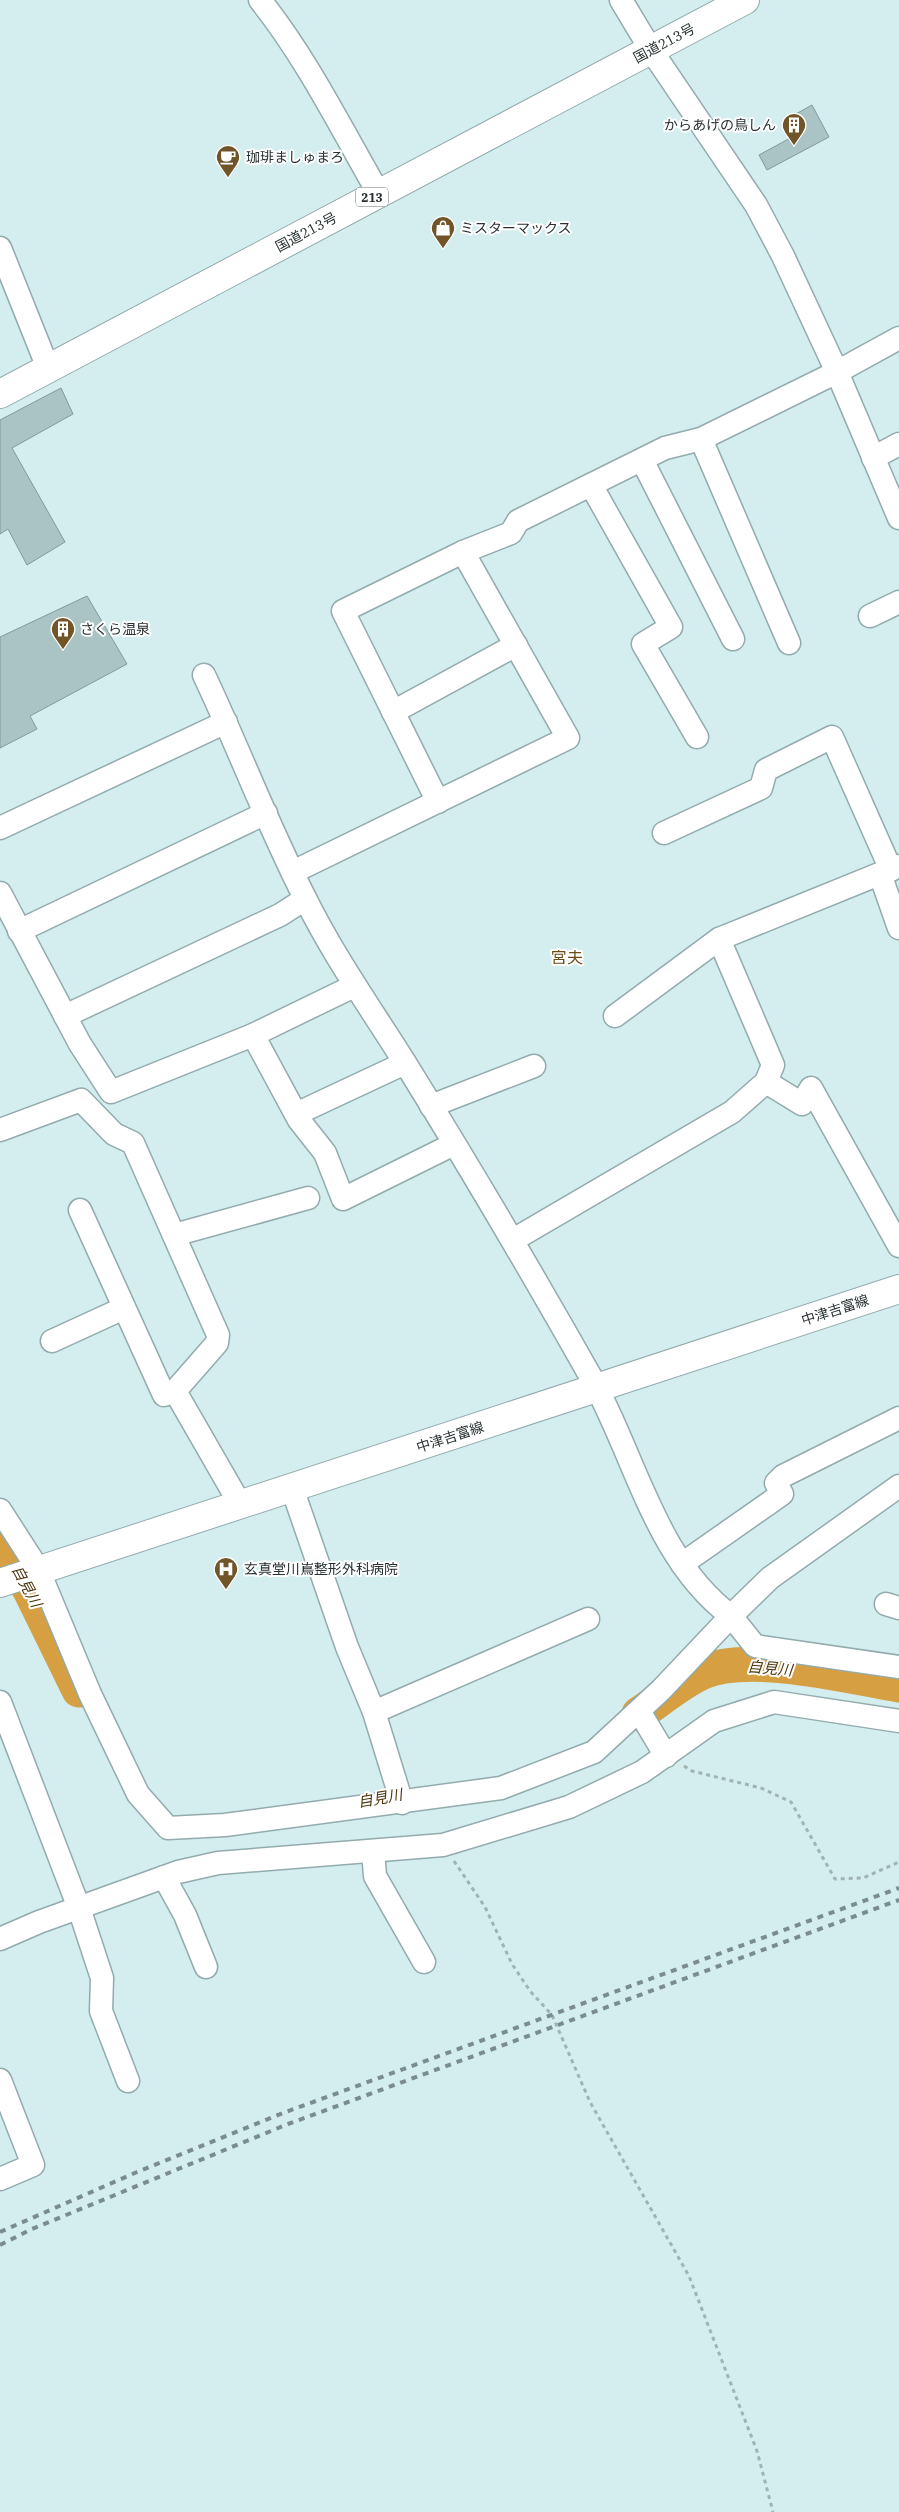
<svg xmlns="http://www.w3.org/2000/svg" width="899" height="2512" font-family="'IBM Plex Serif','Noto Sans JP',serif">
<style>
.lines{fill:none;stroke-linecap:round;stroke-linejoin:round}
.river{stroke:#d69f41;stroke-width:35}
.building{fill:#aac3c4;stroke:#81999b}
.street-casing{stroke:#93abad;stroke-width:25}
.secondary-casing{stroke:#93abad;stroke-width:30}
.highway-casing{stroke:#93abad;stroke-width:30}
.path{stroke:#9fb3b5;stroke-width:3;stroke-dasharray:4 4;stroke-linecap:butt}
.street{stroke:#fff;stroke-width:22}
.secondary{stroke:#fff;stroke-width:28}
.highway{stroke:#fff;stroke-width:28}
.rail{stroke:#7b8c8e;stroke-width:4;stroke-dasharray:6 6;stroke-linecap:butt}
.labels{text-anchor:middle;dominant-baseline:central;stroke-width:4;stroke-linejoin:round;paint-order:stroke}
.shield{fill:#fff;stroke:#686f70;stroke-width:1}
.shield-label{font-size:12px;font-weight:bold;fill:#283132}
.street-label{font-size:14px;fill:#283132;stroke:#fff}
.poi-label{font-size:14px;fill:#283132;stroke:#fff;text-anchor:start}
.water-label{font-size:15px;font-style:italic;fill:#4c360e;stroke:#fff}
.quarter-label{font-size:16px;fill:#6d4e18;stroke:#fff}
</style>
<rect width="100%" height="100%" fill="#d4edef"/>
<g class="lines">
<!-- river -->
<g class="river">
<path d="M0,1538L31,1592L79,1690"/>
<path d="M639,1714C659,1701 680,1682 703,1672C751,1652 847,1676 899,1685"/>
</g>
</g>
<!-- building -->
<g class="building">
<path d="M812,105L829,137L767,170L759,155L794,136L785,120Z"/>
<path d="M61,388L73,414L12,448L65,542L27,565L8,529L0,534V420Z"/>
<path d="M87,596L127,664L30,716L37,729L0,748V637Z"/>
</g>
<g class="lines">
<!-- street casing -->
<g class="street-casing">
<g id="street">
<path d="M260,0C307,59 341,128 379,194"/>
<path d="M621,0L651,50L756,205L783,256L837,372L899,518"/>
<path d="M0,248L48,368"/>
<path d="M701,439L789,643"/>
<path d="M873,458L899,444"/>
<path d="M642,460L733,639"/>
<path d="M591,485L671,627L643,644L697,737"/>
<path d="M463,552L511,533L518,521L665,448L701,439L837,372L899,338"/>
<path d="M870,616L899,602"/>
<path d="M204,675C239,749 268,826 305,898C334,957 372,1010 407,1066C471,1169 532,1273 592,1379C636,1458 655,1559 731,1616L770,1578L899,1486"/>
<path d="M393,712L516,645"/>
<path d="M0,828L226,722"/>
<path d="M664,833L761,788L766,770L832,737L891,870"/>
<path d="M293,872L568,738L463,552L343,611L438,802"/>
<path d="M880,874L899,928"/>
<path d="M0,893L80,1044L111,1092L253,1035L354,986"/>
<path d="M19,931L266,813"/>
<path d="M65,1016L280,915L305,899"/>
<path d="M615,1016L719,939"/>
<path d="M253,1035L299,1120L325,1153L343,1199L454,1144"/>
<path d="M766,1082L802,1104L811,1088L899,1246"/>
<path d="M431,1106L534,1066"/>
<path d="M296,1114L405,1063"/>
<path d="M0,1130L81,1100L114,1134L133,1143L218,1335L217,1343L175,1391L240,1504"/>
<path d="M80,1210L164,1395L175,1391"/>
<path d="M174,1235L308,1198"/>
<path d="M513,1240L732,1112L766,1082L773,1065L719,939L899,866"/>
<path d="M52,1341L124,1308"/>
<path d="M292,1488L347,1647L374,1712L402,1803"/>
<path d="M0,1510L38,1569L90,1694L138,1794L168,1828L225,1825L501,1788L594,1752L661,1690L731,1616L755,1646L899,1667"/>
<path d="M682,1564L782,1494L776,1483L783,1476L899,1418"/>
<path d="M886,1604L899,1608"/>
<path d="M0,1702L79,1908L102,1978L101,2011L128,2081"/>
<path d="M639,1711L666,1756"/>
<path d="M374,1712L588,1619"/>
<path d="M373,1851L375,1876L424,1962"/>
<path d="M164,1877L185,1915L206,1967"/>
<path d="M0,1939L39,1922L178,1872L218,1863L443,1845L569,1807L642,1772L714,1721L774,1702L899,1721"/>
<path d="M0,2080L33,2165L0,2179"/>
</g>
</g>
<!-- secondary casing -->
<g class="secondary-casing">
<path id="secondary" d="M0,1583L899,1289"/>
</g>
<!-- highway casing -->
<g class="highway-casing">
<path id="highway" d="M0,394L745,0"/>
</g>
<!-- path -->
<g class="path">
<path d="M684,1766L692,1771L761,1788L791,1802L835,1879L863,1878L899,1862"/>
<path d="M454,1861L485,1907L512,1964L530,1991L552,2015L590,2102L689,2276L757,2451L773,2512"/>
</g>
<!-- street -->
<use href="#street" class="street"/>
<!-- secondary -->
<use href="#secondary" class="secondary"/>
<!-- highway -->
<use href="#highway" class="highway"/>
<!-- rail -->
<g class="rail">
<path d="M0,2232L137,2172L283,2113L899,1888"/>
<path d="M0,2245L32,2229L288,2124L899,1900"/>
</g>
</g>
<!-- icons -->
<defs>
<g id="building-pin" transform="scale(1.25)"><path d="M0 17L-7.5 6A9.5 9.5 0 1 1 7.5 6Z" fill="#715528" stroke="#fff"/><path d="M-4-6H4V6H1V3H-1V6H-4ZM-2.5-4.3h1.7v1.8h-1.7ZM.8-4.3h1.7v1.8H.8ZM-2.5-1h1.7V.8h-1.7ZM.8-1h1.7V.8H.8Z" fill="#fff"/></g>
<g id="cafe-pin" transform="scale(1.25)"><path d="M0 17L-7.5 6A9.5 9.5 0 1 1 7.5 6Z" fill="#715528" stroke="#fff"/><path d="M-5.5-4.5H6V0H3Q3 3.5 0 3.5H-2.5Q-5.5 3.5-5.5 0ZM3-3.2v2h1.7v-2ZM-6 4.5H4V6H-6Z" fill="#fff"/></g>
<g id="shop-pin" transform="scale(1.25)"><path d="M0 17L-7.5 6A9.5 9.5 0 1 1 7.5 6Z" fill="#715528" stroke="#fff"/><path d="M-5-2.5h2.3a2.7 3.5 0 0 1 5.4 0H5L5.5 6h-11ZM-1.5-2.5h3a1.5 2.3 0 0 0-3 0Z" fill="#fff"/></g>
<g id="hospital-pin" transform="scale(1.25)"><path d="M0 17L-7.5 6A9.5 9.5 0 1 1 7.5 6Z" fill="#715528" stroke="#fff"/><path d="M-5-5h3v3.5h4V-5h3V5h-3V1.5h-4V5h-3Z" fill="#fff"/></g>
</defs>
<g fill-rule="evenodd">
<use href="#building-pin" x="794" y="125"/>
<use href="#cafe-pin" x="228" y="157"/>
<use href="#shop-pin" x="443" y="228"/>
<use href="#building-pin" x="63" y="629"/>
<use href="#hospital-pin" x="226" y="1569"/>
</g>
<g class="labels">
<!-- shield labels -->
<rect class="shield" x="356" y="187.5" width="32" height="19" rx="4"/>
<g class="shield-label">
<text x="372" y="197">213</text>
</g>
<!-- street labels -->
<g class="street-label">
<text transform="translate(664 43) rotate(-28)">国道213号</text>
<text transform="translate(306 232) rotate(-28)">国道213号</text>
<text transform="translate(835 1310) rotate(-18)">中津吉富線</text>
<text transform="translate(450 1437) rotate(-18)">中津吉富線</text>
</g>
<!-- poi labels -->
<g class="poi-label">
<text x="776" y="125" text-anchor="end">からあげの鳥しん</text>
<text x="246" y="157">珈琲ましゅまろ</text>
<text x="460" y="228">ミスターマックス</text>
<text x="80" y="629">さくら温泉</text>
<text x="244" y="1569">玄真堂川嶌整形外科病院</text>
</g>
<!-- water labels -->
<g class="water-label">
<text transform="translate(27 1586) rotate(62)">自見川</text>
<text transform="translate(770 1668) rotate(5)">自見川</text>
<text transform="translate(380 1798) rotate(-10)">自見川</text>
</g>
<!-- quarter labels -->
<g class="quarter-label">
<text x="567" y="957">宮夫</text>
</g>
</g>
</svg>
